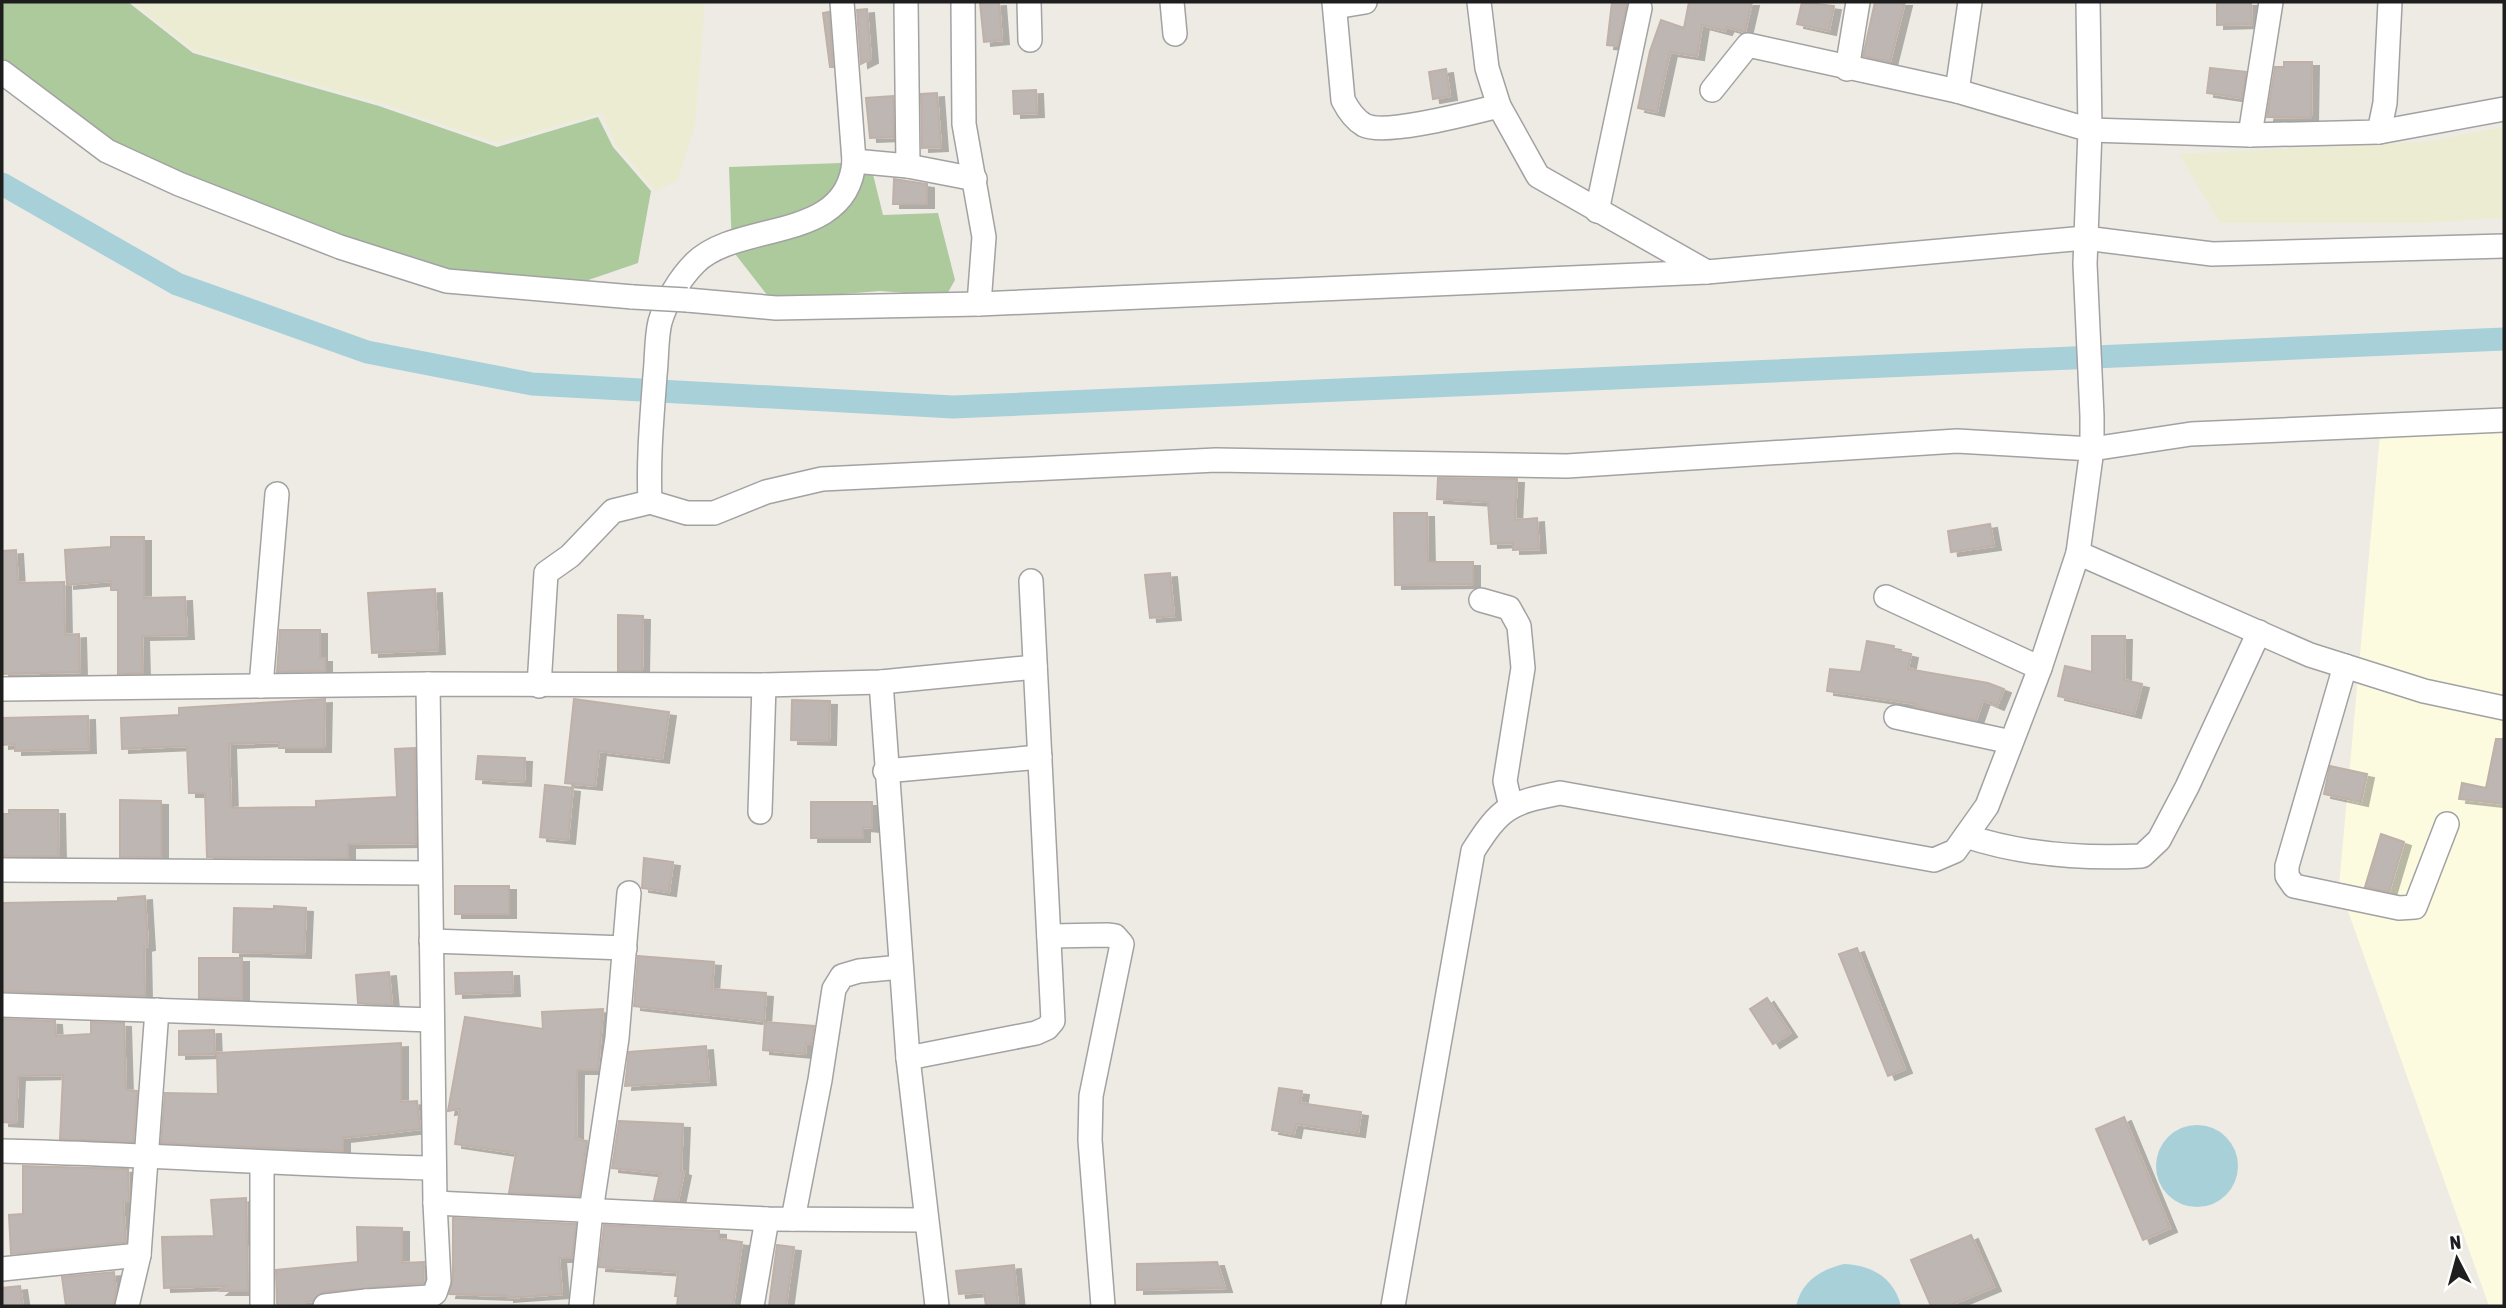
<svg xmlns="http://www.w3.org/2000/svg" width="2506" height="1308" font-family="'Asap Condensed',sans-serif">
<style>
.education{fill:#fcfbe0}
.farmland{fill:#ebecd1}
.forest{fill:#adca9d}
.water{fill:#a8d0d9}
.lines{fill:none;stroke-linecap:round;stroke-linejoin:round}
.canal{stroke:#a8d0d9;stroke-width:23}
.building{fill:#beb6b2;stroke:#bfb1a8;stroke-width:2;filter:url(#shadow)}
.minor-casing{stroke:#a2a2a2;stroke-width:26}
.minor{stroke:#fff;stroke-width:23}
.minor-bridge-casing{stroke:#a2a2a2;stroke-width:26;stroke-linecap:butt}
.minor-bridge{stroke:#fff;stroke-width:23}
</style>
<defs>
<filter id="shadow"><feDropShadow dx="7" dy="4" stdDeviation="0" flood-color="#0004"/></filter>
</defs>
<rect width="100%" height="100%" fill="#eeebe5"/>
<!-- education -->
<path class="education" d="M2504,407V1306H2489L2339,886L2382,413Z"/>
<!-- farmland -->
<g class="farmland">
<path d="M133,2H705L695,124L678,180L656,191L616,145L602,113L497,143L381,103L195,51Z"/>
<path d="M2504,127V218L2418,223H2220L2179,154L2426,142Z"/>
</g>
<!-- forest -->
<g class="forest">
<path d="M2,2H128L193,53L379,106L497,147L598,117L613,147L651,191L638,263L571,286L438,269L310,225L133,157L2,62Z"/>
<path d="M870,162L883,215L938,213L955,280L946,296L880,291L771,300L732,250L729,167Z"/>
</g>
<!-- water -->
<g class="water">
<circle cx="2197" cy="1166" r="41"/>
<path d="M1844,1264C1872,1265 1894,1278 1901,1306H1796C1802,1281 1820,1270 1844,1264Z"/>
</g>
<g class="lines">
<!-- canal -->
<path class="canal" d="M2,184L177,284L367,352L532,384L953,407L2504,339"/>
</g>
<!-- building -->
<g class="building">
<path d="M999,2L1002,40L984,42L980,3Z"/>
<path d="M1612,2L1627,3L1618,46L1607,45Z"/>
<path d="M1689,2H1752L1745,32L1727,27L1725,31L1702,25L1697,56L1670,52L1657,112L1638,108L1650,51L1661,20L1684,28Z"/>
<path d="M1802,2L1834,6L1829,31L1797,24Z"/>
<path d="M1875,2H1905L1890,62L1863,56Z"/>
<path d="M2217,2H2251L2252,24L2217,25Z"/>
<path d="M867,9L871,59L861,64L857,10Z"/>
<path d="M829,12L833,67H830L823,13Z"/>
<path d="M2284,62H2312L2311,118L2267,117L2275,67H2284Z"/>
<path d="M2210,68L2246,72L2242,98L2207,93Z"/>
<path d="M1446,69L1450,96L1433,99L1429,72Z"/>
<path d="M1036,90L1037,113L1014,114L1013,91Z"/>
<path d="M937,93L941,147L922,148L921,94Z"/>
<path d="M893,96L894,137L870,138L866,98Z"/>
<path d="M894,179L927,184V204H893Z"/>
<path d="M1438,478L1517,479L1515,520L1537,518L1539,549L1513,550V543L1491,544L1488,502L1437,499Z"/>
<path d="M1394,513H1427L1428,562H1473V584L1395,585Z"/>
<path d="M1990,524L1994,546L1951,552L1948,531Z"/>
<path d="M111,537H144V598L185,597L187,635L142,636L143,673L118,674V590H111V581L67,585L65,550L111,547Z"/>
<path d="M16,550L18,583L64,582L65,635L79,634L80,672L2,674V551Z"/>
<path d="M1170,573L1174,616L1150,618L1145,575Z"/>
<path d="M435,589L438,650L372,653L368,593Z"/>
<path d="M618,615L643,616L642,671H618Z"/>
<path d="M280,630H320V658H325V671L277,672Z"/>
<path d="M2092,636H2125L2124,680L2142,684L2134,714L2058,696L2065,666L2092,672Z"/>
<path d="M1867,641L1894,646L1893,650L1911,654L1908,669L1988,683L2004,689L1997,706L1983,700L1976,720L1915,707L1916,704L1827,691L1830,669L1861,672Z"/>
<path d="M325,699L324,748H279V742L229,744L231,808L316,807V801L397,797L395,749L415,748L416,843L348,844V858L207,857L205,793H189L187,746L122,749L121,718L179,715V708Z"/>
<path d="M574,699L669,712L662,759L599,751L595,786L565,783Z"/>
<path d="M792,700L830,701L829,741L791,740Z"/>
<path d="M88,716L89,749L15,751V744L2,745V718Z"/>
<path d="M2496,739H2504V804L2459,799L2462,783L2486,788Z"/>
<path d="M478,756L525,758L524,782L476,779Z"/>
<path d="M2330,766L2367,774L2361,802L2324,794Z"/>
<path d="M545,785L573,788L568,840L540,837Z"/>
<path d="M120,800L161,801V857H120Z"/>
<path d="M811,802H872V828L863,827V838H811Z"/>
<path d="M9,810H58L59,856H2V814H9Z"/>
<path d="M2381,834L2404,842L2389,892L2365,887Z"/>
<path d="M644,858L673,862L669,892L642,888Z"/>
<rect x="455" y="886" width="54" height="28"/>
<path d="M145,896L148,946L144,947L145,996L2,991V903L118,901V898Z"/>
<path d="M274,906L306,908L304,954L233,952L234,908L274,909Z"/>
<path d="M1857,948L1905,1069L1888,1076L1839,954Z"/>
<path d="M638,956L714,962L712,989L766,993L764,1021L634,1006Z"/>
<path d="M199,958H242V999L199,998Z"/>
<path d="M389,972L392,1005L358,1003L356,975Z"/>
<path d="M512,972L513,992L456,994L455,973Z"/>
<path d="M1767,998L1790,1033L1773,1044L1750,1009Z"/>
<path d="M603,1009L598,1070H577L576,1139L587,1141L579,1196L509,1193L516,1153L455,1144L460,1109L448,1111L465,1017L543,1029L542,1012Z"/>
<path d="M2,1019L55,1021L56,1036L91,1034V1022L124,1023L126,1090L137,1091L133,1142L60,1139L63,1075L18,1076L16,1123L2,1122Z"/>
<path d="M765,1022L814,1026L811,1044L806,1043L805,1054L763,1050Z"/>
<path d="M214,1030L215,1054L179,1055V1031Z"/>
<path d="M401,1043V1102L417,1101L420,1129L343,1138V1151L161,1143L165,1093L218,1094L217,1053Z"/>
<path d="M706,1046L709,1081L625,1086L629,1052Z"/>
<path d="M1279,1088L1302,1091L1300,1103L1361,1112L1358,1133L1296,1124L1294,1134L1272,1130Z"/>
<path d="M2124,1117L2170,1228L2143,1240L2096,1129Z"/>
<path d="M619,1121L683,1124L681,1171L684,1172L678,1201L654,1200L660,1173L612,1168Z"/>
<path d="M23,1166L128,1169L129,1202H123L126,1242L11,1254L9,1215L23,1214Z"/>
<path d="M246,1198L248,1291H220L226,1286L164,1288L162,1237L214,1236L211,1200Z"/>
<path d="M453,1218L576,1224L572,1258H559L562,1294L507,1298V1296L449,1294L453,1280Z"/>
<path d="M604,1225L719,1231V1239L742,1242L733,1306H677L678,1296H675L678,1272L599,1267Z"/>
<path d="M357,1227L402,1228V1263L424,1262L423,1283L323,1292L312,1301L306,1302V1305L277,1306L276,1270L358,1262Z"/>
<path d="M1971,1235L1994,1287L1948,1306H1931L1911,1260Z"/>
<path d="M777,1245L794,1247L786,1306H769Z"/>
<path d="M1217,1262L1225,1288L1137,1290V1264Z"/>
<path d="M1014,1265L1018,1306H986L984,1292L959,1294L956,1271Z"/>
<path d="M114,1272L116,1291L113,1306H66L62,1277Z"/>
<path d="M20,1286L23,1306H2V1288Z"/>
</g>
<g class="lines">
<!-- minor casing -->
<g class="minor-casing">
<g id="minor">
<path d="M906,2L908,166"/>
<path d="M963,2L964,124L984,237L979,304"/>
<path d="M1029,2L1030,40"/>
<path d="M1172,2L1175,34"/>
<path d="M1334,2L1343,100C1348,110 1354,119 1364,125C1385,136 1474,112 1499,106"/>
<path d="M1479,2L1487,68L1499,106L1538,176L1707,272"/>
<path d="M1335,7L1365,2"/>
<path d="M1847,69L1858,2"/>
<path d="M2,72L107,151L179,184L340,247L447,281L633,297"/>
<path d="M1712,90L1748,45L1957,91L2090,130L2250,135L2379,132L2385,103L2390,2"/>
<path d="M1957,91L1970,2"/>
<path d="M2379,132L2504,109"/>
<path d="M2250,135L2271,2"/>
<path d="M854,161L908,166L975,179"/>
<path d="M1597,211L1640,8"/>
<path d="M687,300L776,308L979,304L1707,272L2085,238L2212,254L2504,246"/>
<path d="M650,502C648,459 652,417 655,375C657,358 656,338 660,322C666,301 680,278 695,263C738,220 848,244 854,161L842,2"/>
<path d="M2078,553L2310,655L2424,691L2504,708"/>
<path d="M1886,597L2040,668"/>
<path d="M1481,600L1509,608L1519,626L1523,668L1505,781L1511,807"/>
<path d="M2345,666L2287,866V876L2294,886L2399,908L2415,907L2447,824"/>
<path d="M881,682L908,1058L937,1306"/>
<path d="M261,686L277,494"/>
<path d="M539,686L546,573L570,556L613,511L650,502L687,513H714L766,492L822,479L1216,460L1567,466L1957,441L2092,449L2191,434L2504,420"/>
<path d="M2,689L428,684"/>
<path d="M1896,717L2011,742"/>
<path d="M885,771L1040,757"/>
<path d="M760,812L764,685"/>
<path d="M1966,836C2023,855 2082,859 2142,856L2159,840L2187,787L2259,632"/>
<path d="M2,870L430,873"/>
<path d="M1049,936L1107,935L1115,936L1122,944L1091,1096L1090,1140L1103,1306"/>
<path d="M431,941L625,948"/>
<path d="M2,1005L432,1020"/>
<path d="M908,1058L1036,1033L1047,1028L1053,1021L1031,581"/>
<path d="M2,1151C146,1154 290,1165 434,1168"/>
<path d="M262,1163V1306"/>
<path d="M435,1203L767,1219L925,1220"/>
<path d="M793,1219L820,1080L834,989L842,976L859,971L901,967"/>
<path d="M2,1269L139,1255L157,1010"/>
<path d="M127,1306L139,1255"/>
<path d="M325,1306L366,1301"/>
<path d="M367,1306L366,1301L429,1297L435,1293L439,1281L435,1203L428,684L764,685L881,682L1035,667"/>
<path d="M581,1306L591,1211L617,1038L629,893"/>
<path d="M752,1306L767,1219"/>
<path d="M1393,1306L1473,851C1501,807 1509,803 1560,793L1934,860L1955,851L1987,806L2040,668L2078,553L2092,449V416L2085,264L2090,130L2088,2"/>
</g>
</g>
<!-- minor -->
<use href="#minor" class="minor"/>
<!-- minor-bridge casing -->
<g class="minor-bridge-casing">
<path id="minor-bridge" d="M633,297L687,300"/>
</g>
<!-- minor-bridge -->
<use href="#minor-bridge" class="minor-bridge"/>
</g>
<!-- border -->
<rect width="2506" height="1308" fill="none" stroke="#1e1e1e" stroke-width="7"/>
<!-- north arrow -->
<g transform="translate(2457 1259) rotate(354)" stroke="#ffffff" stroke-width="5" paint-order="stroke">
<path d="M0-5L12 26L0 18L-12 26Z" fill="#1e1e1e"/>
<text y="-10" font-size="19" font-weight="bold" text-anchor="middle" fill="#1e1e1e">N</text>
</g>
</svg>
